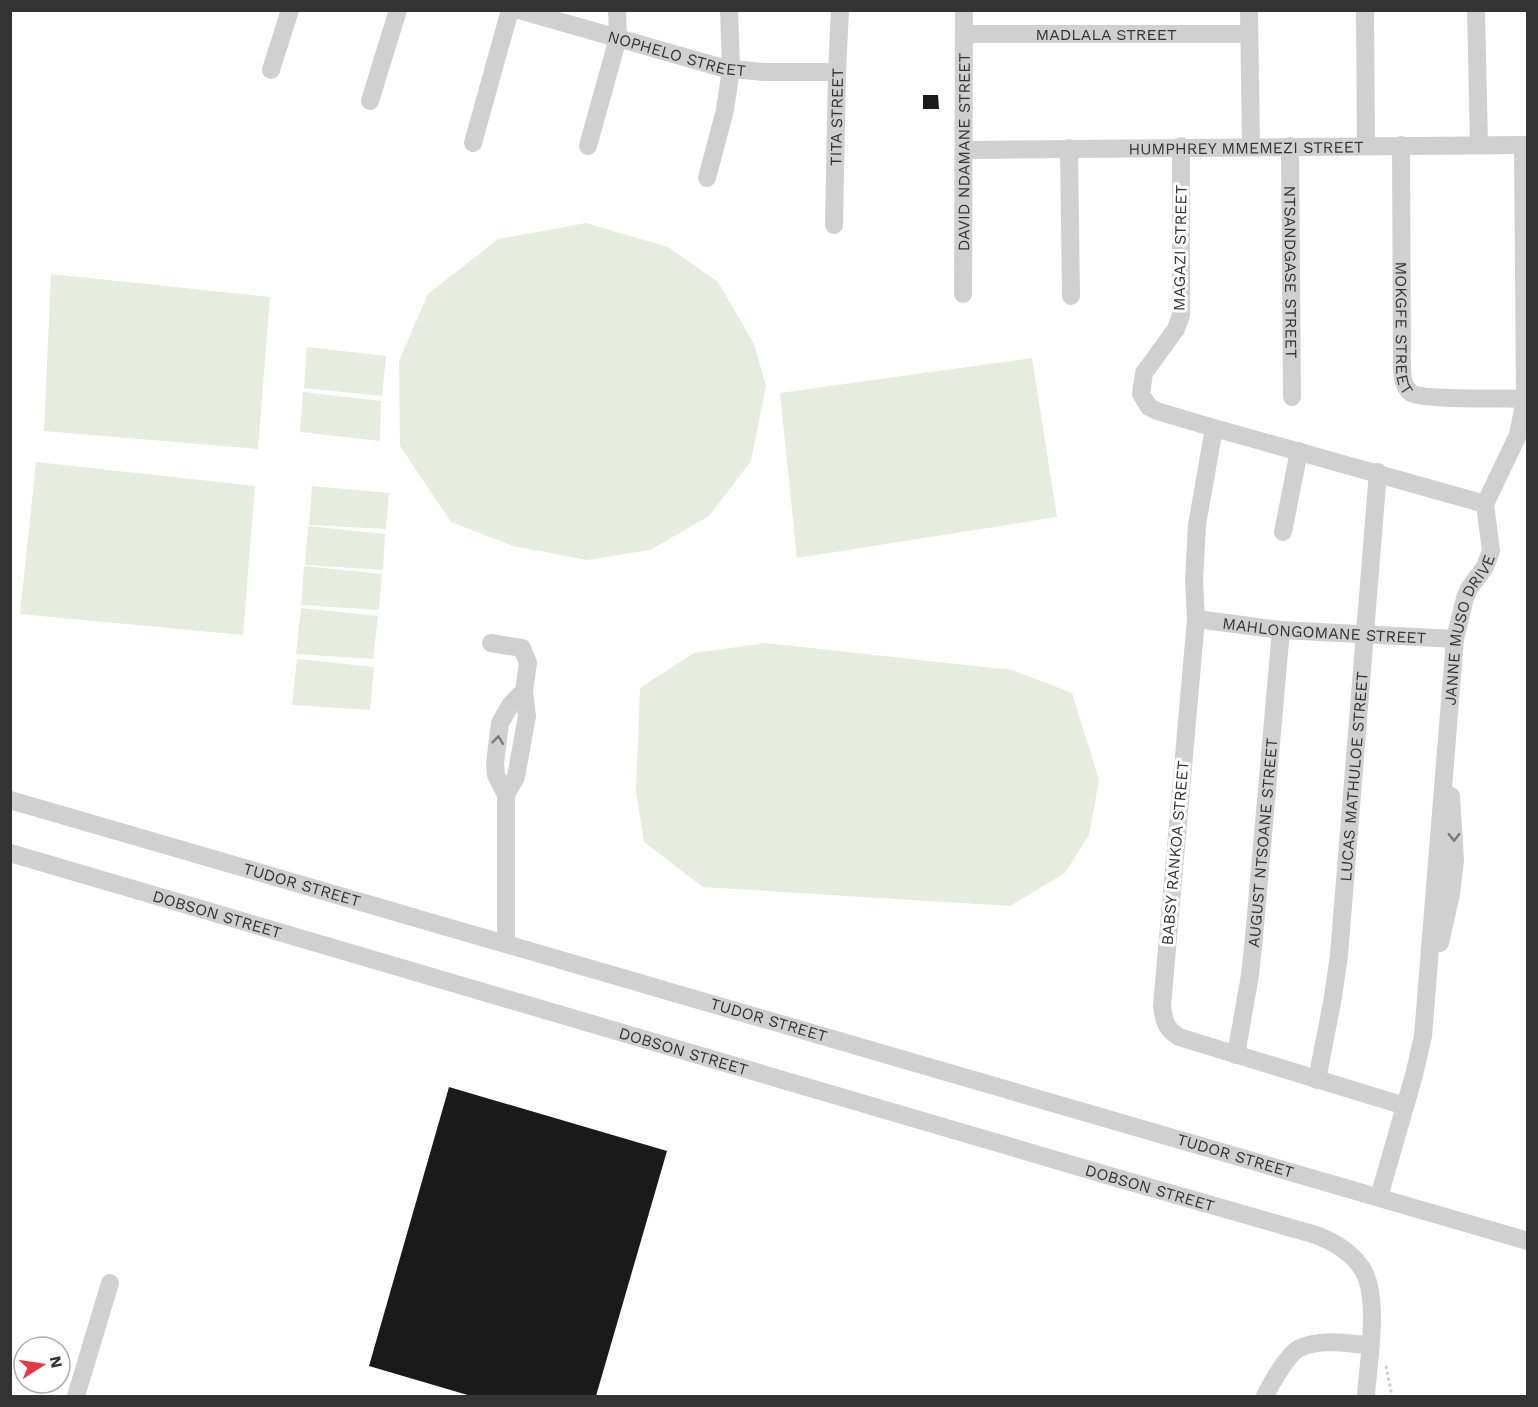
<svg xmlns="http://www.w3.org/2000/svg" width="1538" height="1407" font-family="'Work Sans',sans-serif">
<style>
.green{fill:#e6ecdf}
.building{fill:#1a1a1a}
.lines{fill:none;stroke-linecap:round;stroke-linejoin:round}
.path{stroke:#cdcdcd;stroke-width:3;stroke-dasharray:3 3;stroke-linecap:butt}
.minor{stroke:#d0d0d0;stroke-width:18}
.oneway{stroke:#7a7a7a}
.labels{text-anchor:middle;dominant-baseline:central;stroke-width:6;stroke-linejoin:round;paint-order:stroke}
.street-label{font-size:16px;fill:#333;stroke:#fff}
</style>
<rect width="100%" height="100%" fill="#fff"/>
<!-- green -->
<g class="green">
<path d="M586,223L668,247L718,282L754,344L766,386L751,461L709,516L650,550L587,560L513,546L451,522L400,446L399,361L428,294L498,239Z"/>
<path d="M51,274L270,297L258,449L44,431Z"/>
<path d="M307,347L386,356L382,396L304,388Z"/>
<path d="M1032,358L1057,517L797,558L780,393Z"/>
<path d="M303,392L381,401L380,441L300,432Z"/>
<path d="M36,462L255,486L243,635L20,614Z"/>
<path d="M312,486L389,493L386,529L309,525Z"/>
<path d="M308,526L385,534L383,570L305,565Z"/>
<path d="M304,566L382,574L379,610L301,605Z"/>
<path d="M301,608L378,616L373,659L296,654Z"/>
<path d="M765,643L1012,670L1072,693L1099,780L1089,835L1065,873L1010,906L703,887L644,842L636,792L640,688L694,653Z"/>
<path d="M297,659L374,667L370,710L292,705Z"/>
</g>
<!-- building -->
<g class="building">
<path d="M923,95H938L939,109H923Z"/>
<path d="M449,1087L667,1151L596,1396H471L369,1366Z"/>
</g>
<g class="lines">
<!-- path -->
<path class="path" d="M1386,1366L1392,1396"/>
<!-- minor -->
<g class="minor">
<path id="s1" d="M519,10L723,68L763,72H837"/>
<path d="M1249,10L1251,147"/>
<path d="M1365,10L1366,145"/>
<path d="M1476,10L1479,144"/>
<path id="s2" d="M964,34H1248"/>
<path d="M271,70L290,10"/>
<path d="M370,101L398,10"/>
<path d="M473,143L510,10"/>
<path id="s3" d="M1401,145L1402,366C1402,375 1403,387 1411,393C1421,400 1507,398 1525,399"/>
<path d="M588,146L618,38L617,10"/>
<path d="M1181,146V315L1176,329L1144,373L1141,394L1149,407L1157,411L1214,428L1485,504"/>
<path id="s4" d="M1290,146L1292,397"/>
<path d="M1069,148L1071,296"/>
<path id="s5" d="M964,150L1528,145"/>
<path d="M707,178L725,110L731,69L729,10"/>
<path id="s6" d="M834,225L837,72L840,10"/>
<path id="s7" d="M963,294L964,10"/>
<path d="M1214,428L1197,525L1194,580L1196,619L1162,1006C1164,1021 1166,1029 1179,1037L1405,1106"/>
<path d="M1485,504L1518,435L1525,399L1523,145"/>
<path d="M1283,532L1299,451"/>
<path id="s8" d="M1196,619L1281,630L1455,639"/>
<path d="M491,643L522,648L528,663L524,691L527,716L516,777L506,795"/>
<path id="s9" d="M10,800C516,946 1022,1092 1528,1241"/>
<path id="s10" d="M10,853L1110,1176L1316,1235C1334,1242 1350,1251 1361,1267C1381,1295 1368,1362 1366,1396"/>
<path d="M506,943V795L496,775L495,763L500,723L511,704L524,691"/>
<path d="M1440,943L1451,894L1455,860L1451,796"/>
<path id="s11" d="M1236,1055L1250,975L1254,937L1281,630"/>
<path id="s12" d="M1317,1080L1333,997L1339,955L1378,472"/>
<path id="s13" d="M1379,1197L1414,1075L1423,1036L1455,639L1465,598L1470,587L1485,567L1491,551L1485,504"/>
<path d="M76,1396L110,1283"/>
<path d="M1265,1396C1271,1384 1288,1353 1300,1348C1321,1338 1347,1344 1370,1345"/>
</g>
</g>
<!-- one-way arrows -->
<defs><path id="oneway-chevron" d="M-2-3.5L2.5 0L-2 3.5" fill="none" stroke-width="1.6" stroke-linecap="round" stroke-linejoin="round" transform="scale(1.5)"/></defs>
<g class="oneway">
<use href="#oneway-chevron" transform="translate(498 740) rotate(-83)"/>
<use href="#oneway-chevron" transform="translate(1454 837) rotate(89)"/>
</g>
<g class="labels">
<!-- street labels -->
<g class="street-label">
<text stroke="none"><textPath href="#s2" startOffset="142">MADLALA STREET</textPath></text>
<text stroke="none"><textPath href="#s1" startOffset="164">NOPHELO STREET</textPath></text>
<text stroke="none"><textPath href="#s6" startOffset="108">TITA STREET</textPath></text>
<text stroke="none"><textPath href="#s5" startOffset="282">HUMPHREY MMEMEZI STREET</textPath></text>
<text stroke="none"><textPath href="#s7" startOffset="142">DAVID NDAMANE STREET</textPath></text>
<text transform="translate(1180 248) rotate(-89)">MAGAZI STREET</text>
<text stroke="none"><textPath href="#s4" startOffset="126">NTSANDGASE STREET</textPath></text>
<text stroke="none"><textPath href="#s3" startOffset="183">MOKGFE STREET</textPath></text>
<text stroke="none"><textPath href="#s8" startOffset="129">MAHLONGOMANE STREET</textPath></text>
<text stroke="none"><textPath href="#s13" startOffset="578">JANNE MUSO DRIVE</textPath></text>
<text stroke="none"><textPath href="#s12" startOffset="306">LUCAS MATHULOE STREET</textPath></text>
<text stroke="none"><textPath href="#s11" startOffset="214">AUGUST NTSOANE STREET</textPath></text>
<text transform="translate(1175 853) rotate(-85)">BABSY RANKOA STREET</text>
<text stroke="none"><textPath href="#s9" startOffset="304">TUDOR STREET</textPath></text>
<text stroke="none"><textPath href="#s10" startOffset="216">DOBSON STREET</textPath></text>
<text stroke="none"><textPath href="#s9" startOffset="790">TUDOR STREET</textPath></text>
<text stroke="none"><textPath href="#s10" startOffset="702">DOBSON STREET</textPath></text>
<text stroke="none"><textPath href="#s9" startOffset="1276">TUDOR STREET</textPath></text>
<text stroke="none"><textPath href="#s10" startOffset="1188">DOBSON STREET</textPath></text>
</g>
</g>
<!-- border -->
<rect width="1538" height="1407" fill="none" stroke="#333333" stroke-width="24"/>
<!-- north arrow -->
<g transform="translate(42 1365) rotate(78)"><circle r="28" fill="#ffffff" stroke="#adadad" stroke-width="1.5"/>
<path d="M0-4.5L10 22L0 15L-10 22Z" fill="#e63946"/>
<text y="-9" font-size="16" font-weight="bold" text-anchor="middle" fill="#333333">N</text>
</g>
</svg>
